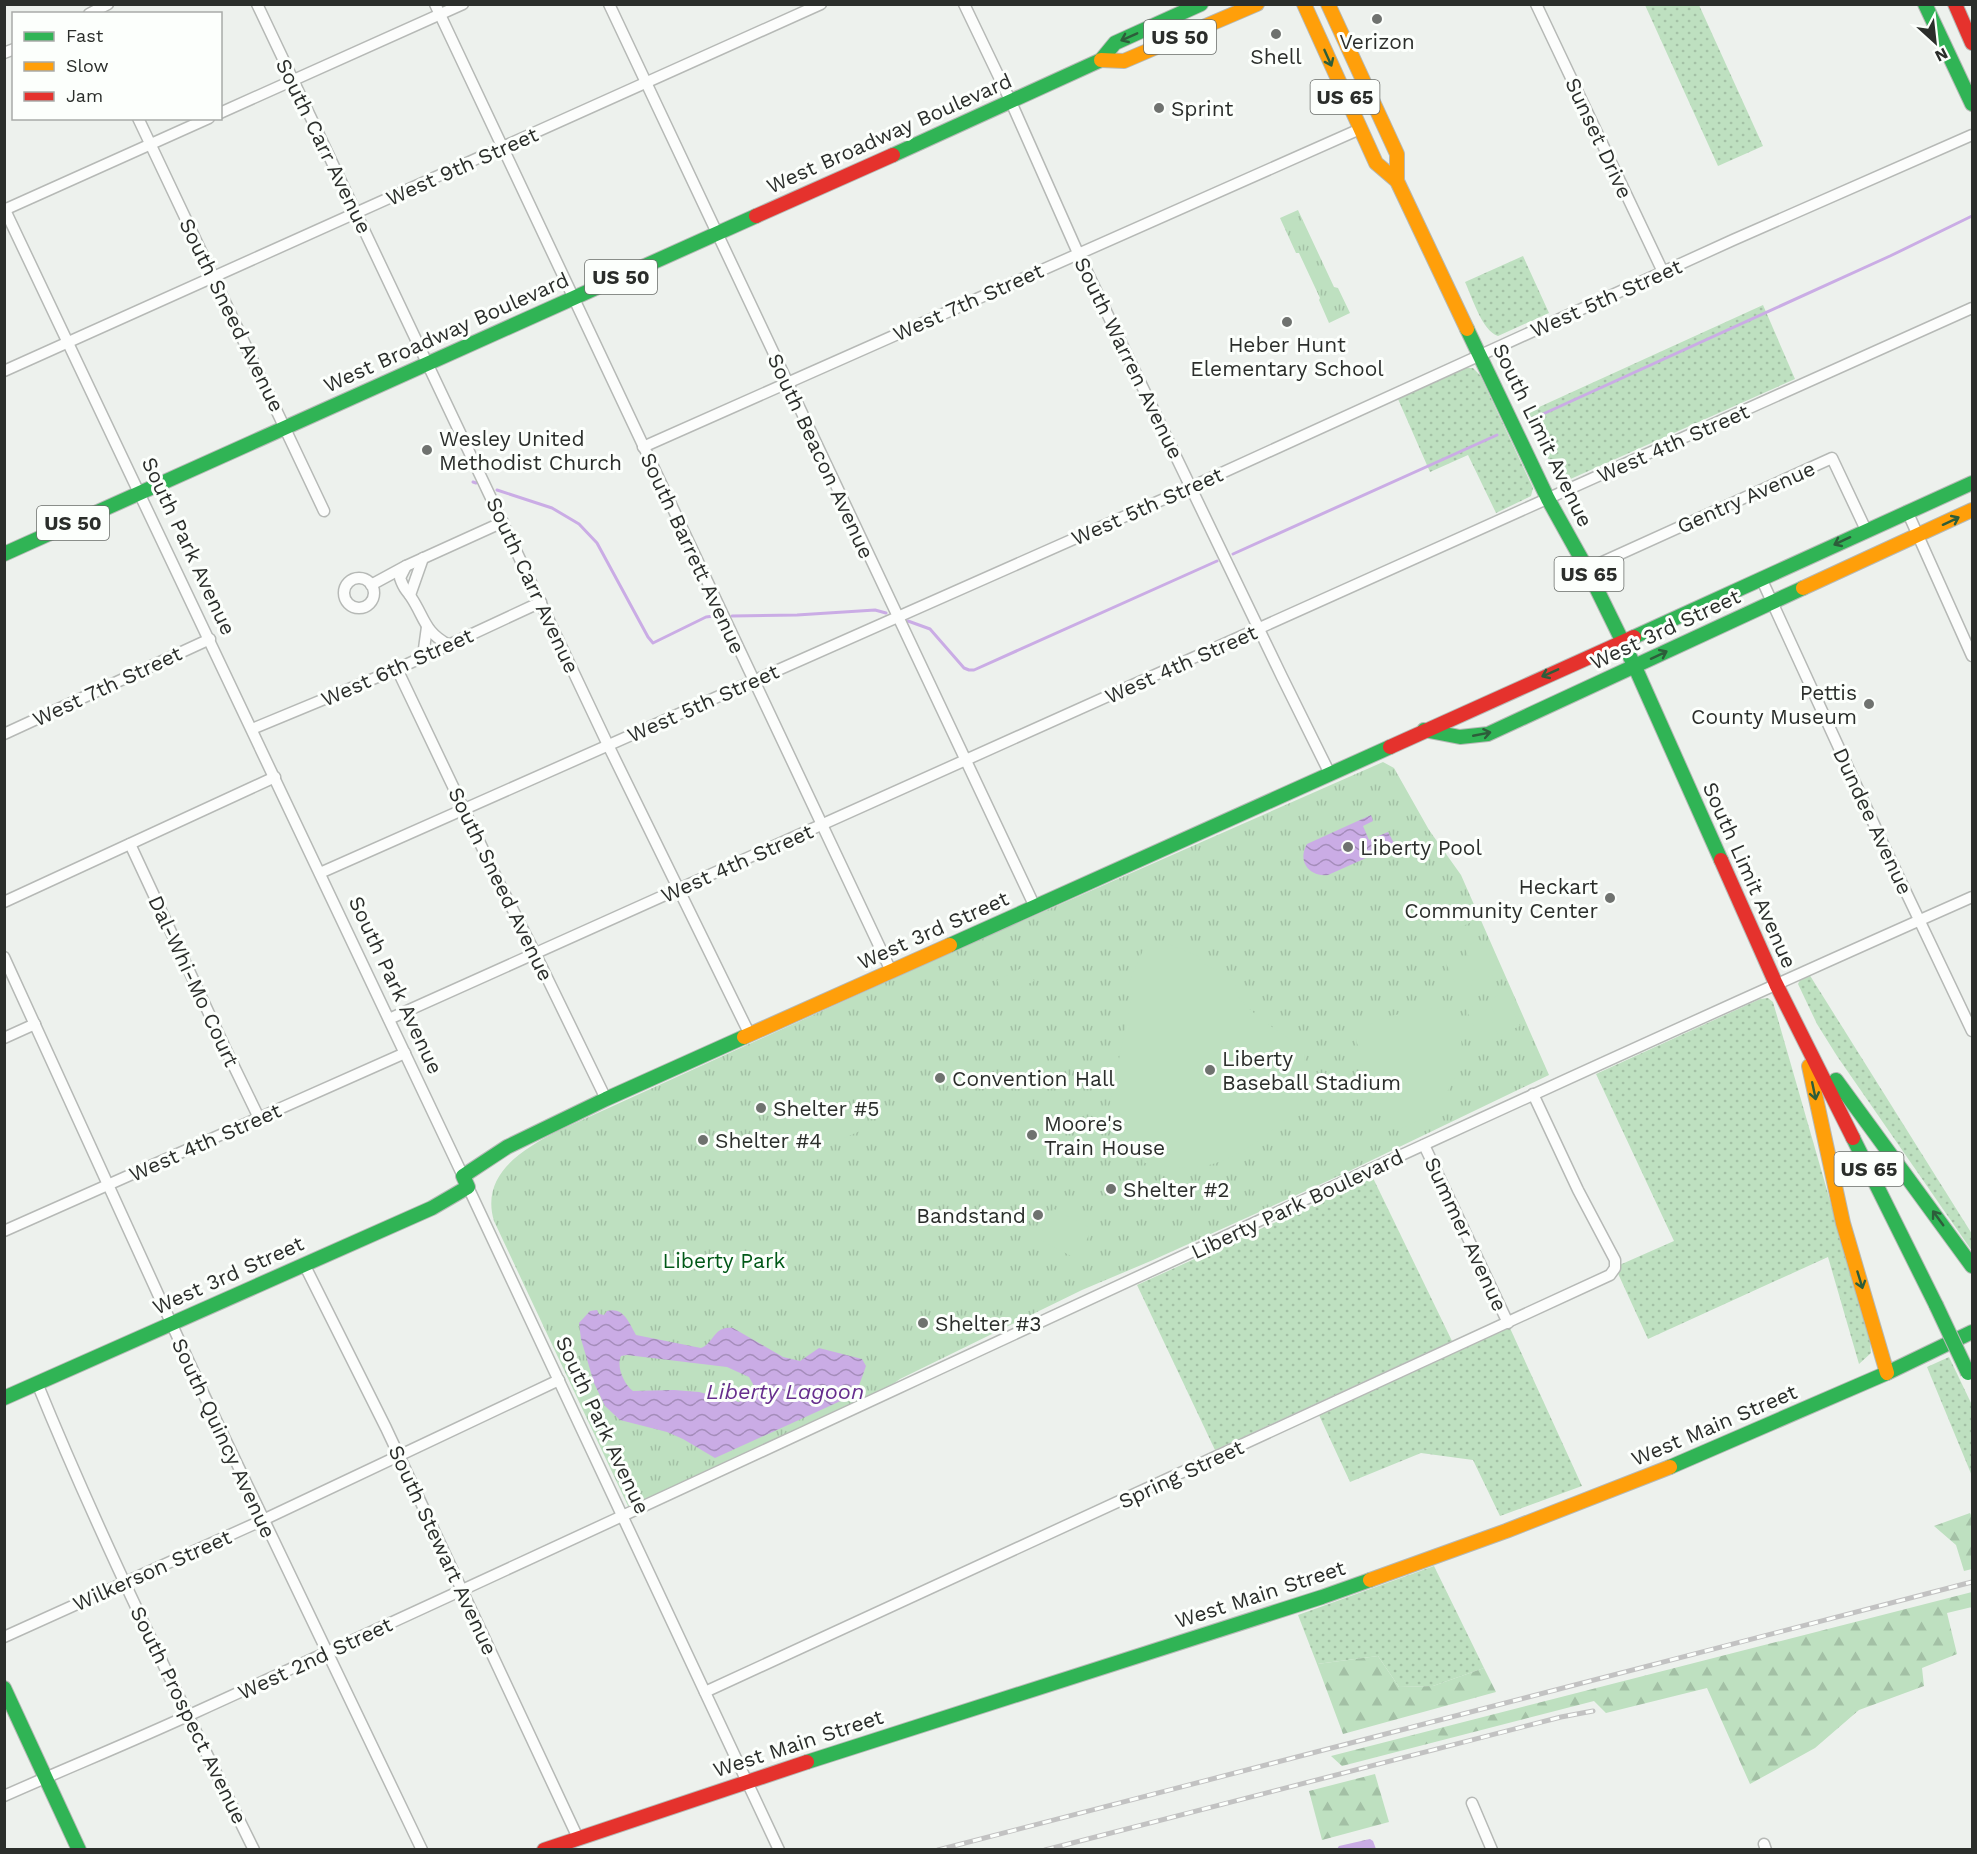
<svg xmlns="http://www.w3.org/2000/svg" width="1977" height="1854" font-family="'Work Sans',sans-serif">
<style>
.grass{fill:url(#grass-dots)}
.forest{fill:url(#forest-firs)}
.park{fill:url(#park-tufts)}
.garden{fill:#bee0c0}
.water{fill:url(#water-waves);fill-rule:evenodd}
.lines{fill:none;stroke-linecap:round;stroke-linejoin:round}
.stream{stroke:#caace5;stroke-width:3}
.street-casing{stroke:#b6b9b6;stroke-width:13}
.fast-casing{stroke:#b6b9b6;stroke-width:16}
.slow-casing{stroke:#b6b9b6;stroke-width:16}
.jam-casing{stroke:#b6b9b6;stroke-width:16}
.street{stroke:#fcfdfc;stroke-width:10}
.fast{stroke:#30b455;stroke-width:14}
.slow{stroke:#ff9f0a;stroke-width:14}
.jam{stroke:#e5322d;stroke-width:14}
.rail-casing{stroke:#c2c2c2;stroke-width:5}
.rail{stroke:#fcfffc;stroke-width:3;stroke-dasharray:9;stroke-linecap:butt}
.fast-bridge-casing{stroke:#b6b9b6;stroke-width:16;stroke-linecap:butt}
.fast-bridge{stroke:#30b455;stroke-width:14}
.oneway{stroke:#2d5d3a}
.poi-dot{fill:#6f726f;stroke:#fcfffc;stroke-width:2}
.labels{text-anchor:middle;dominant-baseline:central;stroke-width:6;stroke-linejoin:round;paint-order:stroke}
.shield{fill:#fcfffc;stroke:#6a6d6a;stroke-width:1.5}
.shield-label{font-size:20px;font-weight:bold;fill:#2b2e2b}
.poi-label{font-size:21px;fill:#2b2e2b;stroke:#fcfffc;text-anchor:start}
.street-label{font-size:21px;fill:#2b2e2b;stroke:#fcfffc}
.park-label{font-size:21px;fill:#005817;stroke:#fcfffc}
.water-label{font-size:22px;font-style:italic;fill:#662d8d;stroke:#fcfffc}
</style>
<defs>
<pattern id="grass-dots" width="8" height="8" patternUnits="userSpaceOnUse" patternTransform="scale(1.5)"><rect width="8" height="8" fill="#bee0c0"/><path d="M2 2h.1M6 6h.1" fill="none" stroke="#a3c0a5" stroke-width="1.8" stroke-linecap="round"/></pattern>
<pattern id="forest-firs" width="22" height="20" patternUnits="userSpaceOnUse" patternTransform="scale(1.5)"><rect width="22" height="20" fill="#bee0c0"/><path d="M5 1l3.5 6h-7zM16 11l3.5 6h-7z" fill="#a3c0a5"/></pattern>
<pattern id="park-tufts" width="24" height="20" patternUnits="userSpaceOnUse" patternTransform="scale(1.5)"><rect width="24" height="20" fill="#bee0c0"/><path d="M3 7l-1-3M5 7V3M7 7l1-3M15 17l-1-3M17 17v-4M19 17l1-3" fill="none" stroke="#a3c0a5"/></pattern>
<pattern id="water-waves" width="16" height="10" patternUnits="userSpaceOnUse" patternTransform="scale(1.5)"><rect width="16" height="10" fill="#caace5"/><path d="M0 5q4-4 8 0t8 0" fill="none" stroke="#a48cba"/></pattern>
</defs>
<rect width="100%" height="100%" fill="#edf1ed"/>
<!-- grass -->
<g class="grass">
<path d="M1645,5H1699L1763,146L1718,166Z"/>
<path d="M1523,256L1549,313L1498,336C1482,331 1472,297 1465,282Z"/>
<path d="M1763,305L1795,379L1566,481L1561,480L1556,475L1526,413Z"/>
<path d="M1466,368H1473L1480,375L1533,488L1531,496L1496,513L1468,455L1430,472L1398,399Z"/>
<path d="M1809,974L1972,1234V1251L1837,1056L1817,1024L1798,984L1801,978Z"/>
<path d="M1768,998L1773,1002L1870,1340L1871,1353L1859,1364L1828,1257L1648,1339L1615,1267L1674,1241L1596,1074L1760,999Z"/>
<path d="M1373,1178L1452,1341L1215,1450L1137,1285Z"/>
<path d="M1509,1326L1582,1486L1500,1516L1473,1460L1421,1453L1350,1482L1318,1413Z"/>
<path d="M1949,1357L1972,1405V1476L1927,1367Z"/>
<path d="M1434,1566L1484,1668L1433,1686L1399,1687L1378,1656L1317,1664L1298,1615Z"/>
</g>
<!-- forest -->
<g class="forest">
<path d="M1970,1513L1972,1517V1569L1964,1571L1956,1545L1934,1526Z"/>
<path d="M1972,1592V1607L1947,1613L1957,1654L1922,1668L1924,1686L1859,1710L1815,1748L1750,1784L1707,1688L1606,1713L1594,1701L1342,1766L1331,1756Z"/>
<path d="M1378,1656L1399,1687L1433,1686L1484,1668L1496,1692L1343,1734L1317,1664Z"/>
<path d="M1375,1774L1389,1822L1322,1840L1309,1791Z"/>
</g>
<!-- park -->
<g class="park">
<path d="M1298,210L1334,287L1338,288L1350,313L1329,323L1319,300L1320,298L1299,253H1296L1280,218Z"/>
<path d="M1383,762L1394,768L1429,830L1461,875L1549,1075L1343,1174L1153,1260L1082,1290L900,1379L876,1396L635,1506H628L494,1221C480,1174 523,1149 558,1131L954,951Z"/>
</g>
<!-- garden -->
<g class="garden">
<path d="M1456,888L1472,922L1456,929L1440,895Z"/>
<path d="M1435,897L1451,932L1434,939L1419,905Z"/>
<path d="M1480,940L1495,974L1480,981L1464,947Z"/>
<path d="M1160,941L1201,957L1199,962L1238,978C1236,983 1234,987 1236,992C1242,1009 1289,1039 1305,1049C1304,1064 1307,1085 1301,1099C1291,1123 1234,1160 1209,1165C1188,1170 1166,1167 1145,1163L1111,1115L1109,1108L1133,990L1127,987L1144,948Z"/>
<path d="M1459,950L1474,984L1459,991L1443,957Z"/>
<path d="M1026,966L1034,981L1005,996L997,980Z"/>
<path d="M1504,993L1520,1026L1504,1033L1488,1000Z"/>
<path d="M1483,1002L1499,1037L1482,1044L1466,1009Z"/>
<path d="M1451,1007C1455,1017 1459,1028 1461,1039C1466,1077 1435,1119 1399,1129L1374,1094L1356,1040L1362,1028L1384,1018L1415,1010Z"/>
<path d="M845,1097L860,1131L789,1162L774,1128Z"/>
<path d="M1054,1209L1092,1229L1077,1259L1038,1239Z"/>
</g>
<!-- water -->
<g class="water">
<path d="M1371,815L1373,821L1363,826L1369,840L1388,832L1395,845L1328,875C1309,877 1297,861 1307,844Z"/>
<path d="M597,1310L599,1314L604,1315L607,1311C624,1307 629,1323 636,1335L701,1348C715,1342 714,1325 733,1328L783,1357L800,1361L819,1348L862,1359L866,1366L856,1394L715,1458L683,1439L667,1432L620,1420L605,1406L594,1383L581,1339L579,1323L590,1311ZM627,1355L727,1367L749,1377L754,1386L750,1393L739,1402L699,1392L674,1390L633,1391C624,1384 616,1367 621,1356Z"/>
<path d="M1370,1839L1373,1841L1376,1849H1337L1339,1846Z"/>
</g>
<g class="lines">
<!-- stream -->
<g class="stream">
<path d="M1532,419L1890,256L1972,216"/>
<path d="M473,482L476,483"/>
<path d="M497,490L552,508L579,524L597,543L648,637L653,643L706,617L714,616"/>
<path d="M1233,554L1497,435"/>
<path d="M732,616L797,615L875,610L886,613"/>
<path d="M908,621L930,629L964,668L969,670H974L1217,561"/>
</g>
<!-- street casing -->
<g class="street-casing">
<g id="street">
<path d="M257,4L608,745L750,1035"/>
<path d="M435,4L891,971"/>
<path d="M609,4L1035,907"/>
<path d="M964,4L1011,102L1078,253L1282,677L1330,774"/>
<path d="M1536,4L1663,272"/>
<path d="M89,14L108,4"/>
<path d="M4,53L14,49"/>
<path d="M220,113L463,4"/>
<path d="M138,118L324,511"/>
<path d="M4,208L463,1176"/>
<path d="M4,210L209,118"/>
<path d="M4,371L821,4"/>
<path d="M643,447L1360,129"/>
<path d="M1907,511L1972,656"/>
<path d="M406,566L400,578C404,590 405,588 411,597C425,618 424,632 449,645"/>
<path d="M1587,569L1832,458L1866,530"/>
<path d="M1761,578L1884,846L1972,1031"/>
<circle cx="359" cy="593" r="15"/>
<path d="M371,585L406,566L503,522"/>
<path d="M410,595L423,558"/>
<path d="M423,656L427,627"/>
<path d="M397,669L499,883L535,953L606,1099"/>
<path d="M252,729L397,669L541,602"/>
<path d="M4,734L210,639"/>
<path d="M130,844L226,1050L259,1118"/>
<path d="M320,873L1191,487L1733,240L1972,135"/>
<path d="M4,902L275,777"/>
<path d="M4,957L205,1397L422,1850"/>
<path d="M389,1019L1972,308"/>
<path d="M4,1038L35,1024"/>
<path d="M1424,1145L1508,1323"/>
<path d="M468,1187L779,1850"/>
<path d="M4,1231L405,1053"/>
<path d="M304,1264L386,1428L578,1838"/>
<path d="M37,1383C102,1542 178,1696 254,1850"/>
<path d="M4,1637L263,1520L559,1380"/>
<path d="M705,1692L1610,1275L1615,1268V1260L1578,1190L1533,1094"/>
<path d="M4,1796C67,1768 131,1742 194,1713C787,1443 1376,1161 1972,897"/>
<path d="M1472,1803L1492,1850"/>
<path d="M1764,1844L1766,1850"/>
</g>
</g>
<!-- fast casing -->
<g class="fast-casing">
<g id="fast">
<path d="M1925,4L1972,104"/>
<path d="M893,155L1101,60L1115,43L1201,4"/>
<path d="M1467,329L1548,499L1587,569L1635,667L1721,860"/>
<path d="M4,554L756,216"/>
<path d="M1634,637L1972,483"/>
<path d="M1424,730L1460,737L1488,734L1803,588"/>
<path d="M950,945L1390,747"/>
<path d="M1836,1080L1972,1266"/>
<path d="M1853,1138L1936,1305"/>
<path d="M4,1398L432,1208L468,1187L463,1176L507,1147L606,1099L744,1037"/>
<path d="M1670,1467L1887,1373L1972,1332"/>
<path d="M4,1688L79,1850"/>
<path d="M807,1762L1322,1597L1370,1580"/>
</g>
</g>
<!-- slow casing -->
<g class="slow-casing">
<g id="slow">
<path d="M1304,4L1376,163L1397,181L1467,329"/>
<path d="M1328,4L1397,154V181"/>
<path d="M1101,60L1124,61L1257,4"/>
<path d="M1803,588L1972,510"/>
<path d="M744,1037L950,945"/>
<path d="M1809,1066L1843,1223L1887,1373"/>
<path d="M1370,1580L1506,1531L1670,1467"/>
</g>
</g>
<!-- jam casing -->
<g class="jam-casing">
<g id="jam">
<path d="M1955,4L1972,43"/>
<path d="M756,216L893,155"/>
<path d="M1390,747L1634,637"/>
<path d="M1721,860L1776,984L1853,1138"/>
<path d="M544,1850L807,1762"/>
</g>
</g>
<!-- street -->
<use href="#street" class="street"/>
<!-- fast -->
<use href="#fast" class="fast"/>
<!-- slow -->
<use href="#slow" class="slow"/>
<!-- jam -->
<use href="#jam" class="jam"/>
<!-- rail casing -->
<g class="rail-casing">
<g id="rail">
<path d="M938,1850L1972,1582"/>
<path d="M1045,1850L1561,1717L1593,1711"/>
</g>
</g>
<!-- rail -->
<use href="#rail" class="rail"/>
<!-- fast-bridge casing -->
<g class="fast-bridge-casing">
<path id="fast-bridge" d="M1936,1305L1968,1373"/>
</g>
<!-- fast-bridge -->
<use href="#fast-bridge" class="fast-bridge"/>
</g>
<!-- one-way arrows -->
<defs><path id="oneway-shaft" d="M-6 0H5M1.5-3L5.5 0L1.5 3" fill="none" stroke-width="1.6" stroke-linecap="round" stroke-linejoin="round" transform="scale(1.5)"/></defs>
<g class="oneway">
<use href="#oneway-shaft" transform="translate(1129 37) rotate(156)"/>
<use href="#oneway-shaft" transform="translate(1328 58) rotate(66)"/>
<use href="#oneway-shaft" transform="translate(1951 521) rotate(-25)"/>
<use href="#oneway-shaft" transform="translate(1842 541) rotate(155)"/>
<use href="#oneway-shaft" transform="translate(1659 655) rotate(-25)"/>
<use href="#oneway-shaft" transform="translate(1550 673) rotate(156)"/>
<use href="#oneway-shaft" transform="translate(1482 734) rotate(-11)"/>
<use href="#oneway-shaft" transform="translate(1814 1091) rotate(78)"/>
<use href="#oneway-shaft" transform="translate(1938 1218) rotate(-126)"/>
<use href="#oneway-shaft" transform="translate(1860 1280) rotate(73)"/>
</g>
<!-- markers -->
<g class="poi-dot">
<circle cx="1377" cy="19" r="6"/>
<circle cx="1276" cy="34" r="6"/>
<circle cx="1159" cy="108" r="6"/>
<circle cx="1287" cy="322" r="6"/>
<circle cx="427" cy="450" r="6"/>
<circle cx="1869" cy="704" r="6"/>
<circle cx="1348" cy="847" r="6"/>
<circle cx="1610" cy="898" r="6"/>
<circle cx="1210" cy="1070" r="6"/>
<circle cx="940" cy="1078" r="6"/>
<circle cx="761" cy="1108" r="6"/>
<circle cx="1032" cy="1135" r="6"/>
<circle cx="703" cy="1140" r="6"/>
<circle cx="1111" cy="1189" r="6"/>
<circle cx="1038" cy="1215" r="6"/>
<circle cx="923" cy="1323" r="6"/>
</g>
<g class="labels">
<!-- shield labels -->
<g class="shield">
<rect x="1144" y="20" width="72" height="34" rx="4.5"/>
<rect x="1310.5" y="80" width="69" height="34" rx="4.5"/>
<rect x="585" y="260" width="72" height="34" rx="4.5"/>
<rect x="37" y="506" width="72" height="34" rx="4.5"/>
<rect x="1554.5" y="557" width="69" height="34" rx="4.5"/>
<rect x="1834.5" y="1152" width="69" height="34" rx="4.5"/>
</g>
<g class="shield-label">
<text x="1180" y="37">US 50</text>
<text x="1345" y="97">US 65</text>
<text x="621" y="277">US 50</text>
<text x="73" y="523">US 50</text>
<text x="1589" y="574">US 65</text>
<text x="1869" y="1169">US 65</text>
</g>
<!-- poi labels -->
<g class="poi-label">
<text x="1377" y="41" text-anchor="middle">Verizon</text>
<text x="1276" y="56" text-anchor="middle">Shell</text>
<text x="1171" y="108">Sprint</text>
<text x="1287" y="344" text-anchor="middle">Heber Hunt<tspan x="1287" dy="24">Elementary School</tspan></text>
<text x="439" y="438">Wesley United<tspan x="439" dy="24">Methodist Church</tspan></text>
<text x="1857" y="692" text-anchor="end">Pettis<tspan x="1857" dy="24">County Museum</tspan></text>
<text x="1360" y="847">Liberty Pool</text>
<text x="1598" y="886" text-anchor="end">Heckart<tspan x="1598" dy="24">Community Center</tspan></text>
<text x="1222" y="1058">Liberty<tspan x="1222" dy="24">Baseball Stadium</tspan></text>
<text x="952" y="1078">Convention Hall</text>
<text x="773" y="1108">Shelter #5</text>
<text x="1044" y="1123">Moore's<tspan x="1044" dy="24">Train House</tspan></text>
<text x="715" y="1140">Shelter #4</text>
<text x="1123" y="1189">Shelter #2</text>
<text x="1026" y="1215" text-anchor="end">Bandstand</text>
<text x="935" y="1323">Shelter #3</text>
</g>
<!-- street labels -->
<g class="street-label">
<text transform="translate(889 133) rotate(-24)">West Broadway Boulevard</text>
<text transform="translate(1599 138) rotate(65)">Sunset Drive</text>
<text transform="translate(324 146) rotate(64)">South Carr Avenue</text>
<text transform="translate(462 166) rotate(-24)">West 9th Street</text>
<text transform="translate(1606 298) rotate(-24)">West 5th Street</text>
<text transform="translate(968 302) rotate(-24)">West 7th Street</text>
<text transform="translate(232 315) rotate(64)">South Sneed Avenue</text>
<text transform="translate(446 332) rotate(-24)">West Broadway Boulevard</text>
<text transform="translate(1129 358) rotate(64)">South Warren Avenue</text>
<text transform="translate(1543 435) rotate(64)">South Limit Avenue</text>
<text transform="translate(1673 443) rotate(-24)">West 4th Street</text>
<text transform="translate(821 456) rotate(65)">South Beacon Avenue</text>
<text transform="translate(1746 497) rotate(-24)">Gentry Avenue</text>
<text transform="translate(1147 506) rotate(-24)">West 5th Street</text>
<text transform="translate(189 546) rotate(65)">South Park Avenue</text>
<text transform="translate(693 553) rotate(65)">South Barrett Avenue</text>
<text transform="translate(533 585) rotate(65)">South Carr Avenue</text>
<text transform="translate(1665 629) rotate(-25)">West 3rd Street</text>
<text transform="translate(1181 664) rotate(-24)">West 4th Street</text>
<text transform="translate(397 667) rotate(-24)">West 6th Street</text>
<text transform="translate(107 686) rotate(-25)">West 7th Street</text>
<text transform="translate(703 703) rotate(-24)">West 5th Street</text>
<text transform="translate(1873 821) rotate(65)">Dundee Avenue</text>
<text transform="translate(737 863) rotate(-24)">West 4th Street</text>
<text transform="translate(1750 875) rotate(66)">South Limit Avenue</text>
<text transform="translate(501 884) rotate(64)">South Sneed Avenue</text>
<text transform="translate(933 930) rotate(-24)">West 3rd Street</text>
<text transform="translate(194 981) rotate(65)">Dal-Whi-Mo Court</text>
<text transform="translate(396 985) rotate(65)">South Park Avenue</text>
<text transform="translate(205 1142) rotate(-24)">West 4th Street</text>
<text transform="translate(1297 1204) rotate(-25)">Liberty Park Boulevard</text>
<text transform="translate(1466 1234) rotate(65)">Summer Avenue</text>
<text transform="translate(228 1275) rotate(-24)">West 3rd Street</text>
<text transform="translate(603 1425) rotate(65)">South Park Avenue</text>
<text transform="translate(1714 1425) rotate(-23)">West Main Street</text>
<text transform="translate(224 1438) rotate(65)">South Quincy Avenue</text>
<text transform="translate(1181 1474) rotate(-25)">Spring Street</text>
<text transform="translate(443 1550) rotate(65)">South Stewart Avenue</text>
<text transform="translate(152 1570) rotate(-24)">Wilkerson Street</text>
<text transform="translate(1260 1594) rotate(-18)">West Main Street</text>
<text transform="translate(315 1658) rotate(-25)">West 2nd Street</text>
<text transform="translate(189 1715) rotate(64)">South Prospect Avenue</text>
<text transform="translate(798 1743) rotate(-18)">West Main Street</text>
</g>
<!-- park labels -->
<g class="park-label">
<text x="724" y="1260">Liberty Park</text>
</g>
<!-- water labels -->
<g class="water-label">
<text x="785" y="1391">Liberty Lagoon</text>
</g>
</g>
<!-- border -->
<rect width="1977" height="1854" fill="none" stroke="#2b2e2b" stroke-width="12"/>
<!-- legend -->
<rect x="12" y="12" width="210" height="108" fill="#fcfffc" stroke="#a8aba8" stroke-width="1.5"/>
<rect x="24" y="32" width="30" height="9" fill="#30b455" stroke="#a8aba8" stroke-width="1.5"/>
<text x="66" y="42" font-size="18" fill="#2b2e2b">Fast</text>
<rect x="24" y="62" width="30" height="9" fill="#ff9f0a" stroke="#a8aba8" stroke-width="1.5"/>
<text x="66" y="72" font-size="18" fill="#2b2e2b">Slow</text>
<rect x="24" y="92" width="30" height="9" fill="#e5322d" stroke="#a8aba8" stroke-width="1.5"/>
<text x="66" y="102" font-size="18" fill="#2b2e2b">Jam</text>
<!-- north arrow -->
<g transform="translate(1935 42) rotate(153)" stroke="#fcfffc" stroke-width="4.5" paint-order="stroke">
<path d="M0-4.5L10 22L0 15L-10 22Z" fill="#2b2e2b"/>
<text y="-9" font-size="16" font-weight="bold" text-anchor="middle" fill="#2b2e2b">N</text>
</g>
</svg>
